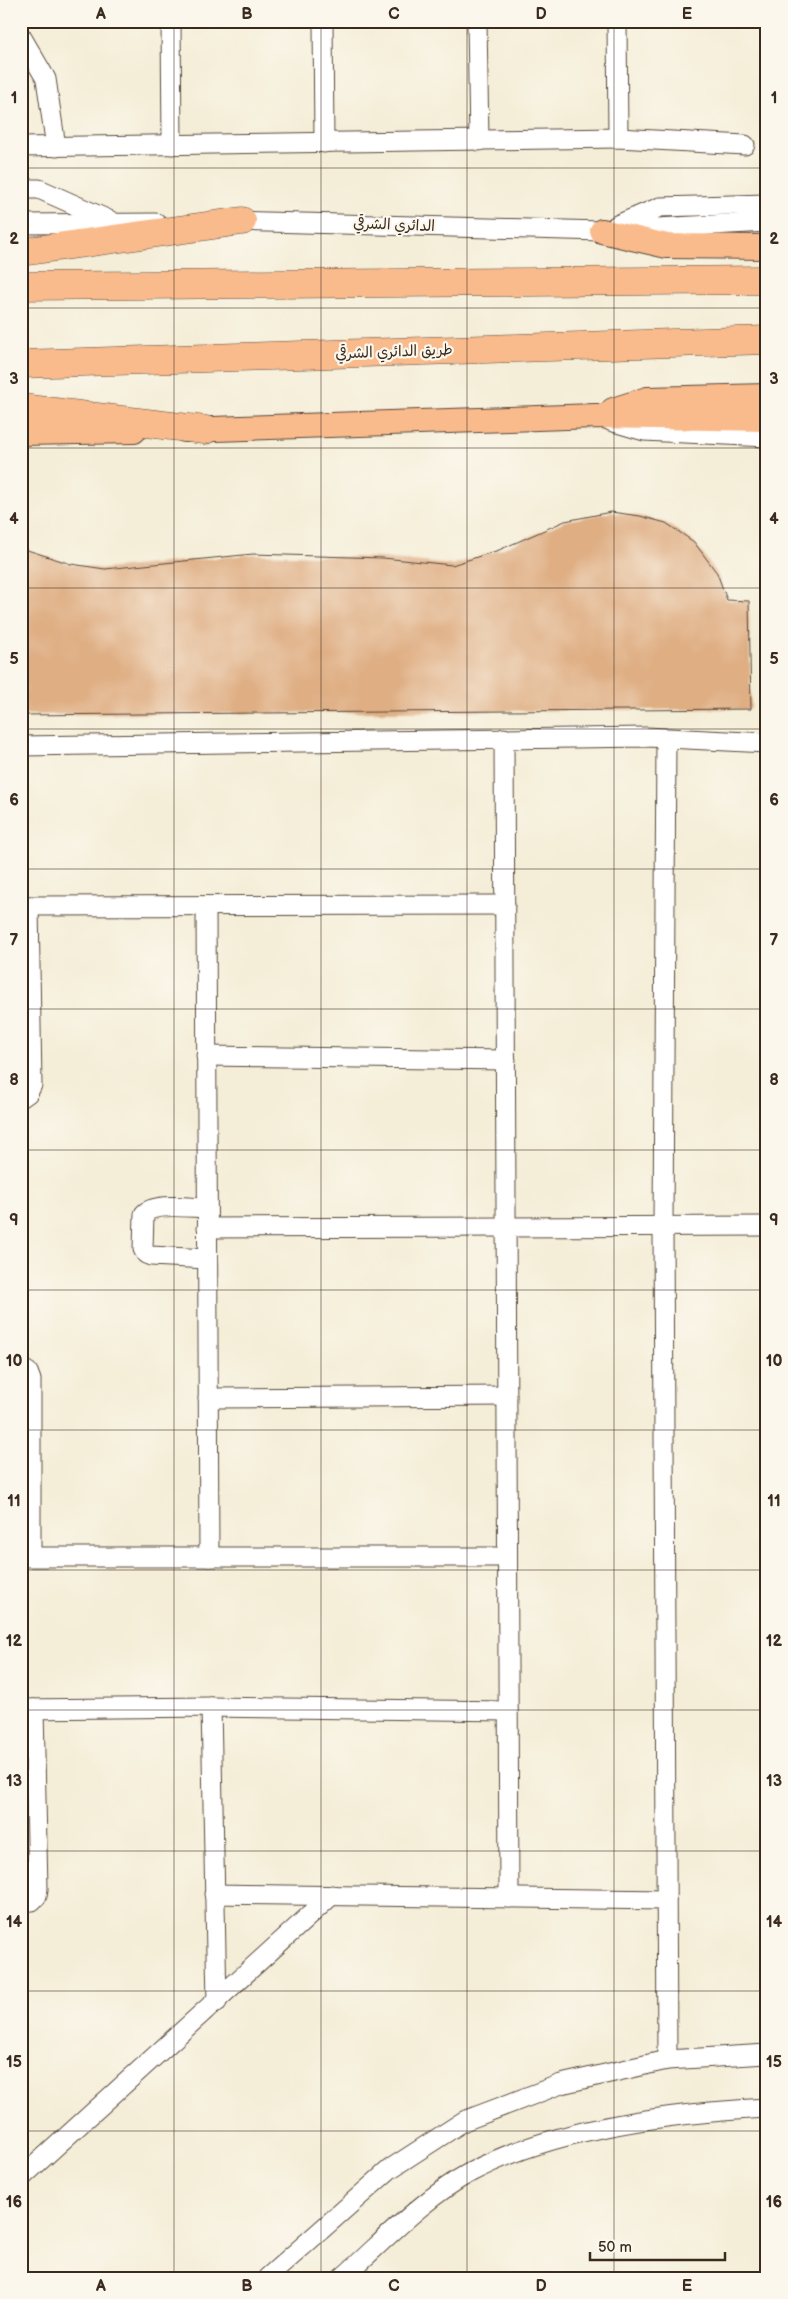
<svg xmlns="http://www.w3.org/2000/svg" width="788" height="2299" font-family="'Balsamiq Sans','Playpen Sans Arabic',sans-serif">
<style>
.building{fill:#dfae83}
.lines{fill:none;stroke-linecap:round;stroke-linejoin:round}
.minor-casing{stroke:#57473a;stroke-width:21}
.major-casing{stroke:#57473a;stroke-width:26}
.highway-casing{stroke:#57473a;stroke-width:29}
.minor{stroke:#fff;stroke-width:19}
.major{stroke:#fabb8c;stroke-width:24}
.highway{stroke:#fabb8c;stroke-width:28}
.grid{fill:none;stroke:#3b2a1e;stroke-width:1;stroke-opacity:0.55}
.labels{text-anchor:middle;dominant-baseline:central;stroke-width:4.5;stroke-linejoin:round;paint-order:stroke}
.street-label{font-size:15px;fill:#3b2a1e;stroke:#fbf7ec}
.neatline{fill:none;stroke:#3b2a1e;stroke-width:2}
.grid-label{font-size:16px;text-anchor:middle;font-weight:bold;fill:#3b2a1e}
</style>
<rect width="100%" height="100%" fill="#fbf7ec"/>
<filter id="ink" filterUnits="userSpaceOnUse"><feTurbulence type="fractalNoise" baseFrequency=".02" numOctaves="2"/><feDisplacementMap in="SourceGraphic" scale="10" xChannelSelector="R" yChannelSelector="G"/><feConvolveMatrix kernelMatrix="1 2 1 2 8 2 1 2 1" color-interpolation-filters="sRGB"/></filter>
<filter id="wash" filterUnits="userSpaceOnUse"><feTurbulence type="fractalNoise" baseFrequency=".0096" numOctaves="4" result="noise"/><feDisplacementMap in="SourceGraphic" scale="20" xChannelSelector="R" yChannelSelector="G"/><feGaussianBlur stdDeviation="1.12" result="paint"/><feColorMatrix in="noise" values="0 0 0 0 0 0 0 0 0 0 0 0 0 0 0 0 0 1.4 0 .05"/><feComposite in="paint" operator="in"/></filter>
<g filter="url(#wash)">
<rect width="100%" height="100%" fill="#f4edd7"/>
<g id="blocks">
<!-- building -->
<path class="building" d="M611,512L640,516L666,523L694,542L717,573L727,600L749,601L751,709L21,715V548L71,564L105,569L253,554L383,558L452,565L499,550L565,521Z"/>
</g>
</g>
<g filter="url(#ink)">
<use href="#blocks" fill-opacity="0" stroke="#57473a" stroke-width="1"/>
<g class="lines">
<!-- minor casing -->
<g class="minor-casing">
<g id="minor">
<path d="M171,21L172,145"/>
<path d="M323,21L324,143"/>
<path d="M477,21L479,141"/>
<path d="M21,36L46,79L56,147"/>
<path d="M618,138L745,145"/>
<path d="M21,147L618,138L617,21"/>
<path d="M21,189H39L111,221"/>
<path d="M231,221L602,231L767,222"/>
<path d="M21,224L156,223"/>
<path d="M617,225L660,207L767,204"/>
<path d="M610,421L644,431L767,437"/>
<path d="M504,738L509,1898"/>
<path d="M666,739L663,1226L667,2060"/>
<path d="M21,746L647,737L767,743"/>
<path d="M21,906L505,905"/>
<path d="M206,906L209,1557"/>
<path d="M206,1056L506,1060"/>
<path d="M21,1098L28,1093L32,1085L29,906"/>
<path d="M207,1208C192,1208 154,1202 144,1214L143,1249L146,1254L151,1256L207,1259"/>
<path d="M207,1228L767,1226"/>
<path d="M21,1368L28,1372L31,1380V1556"/>
<path d="M208,1398L507,1396"/>
<path d="M21,1557H507"/>
<path d="M211,1707L217,2002"/>
<path d="M21,1709L211,1707L508,1711"/>
<path d="M214,1894L666,1900"/>
<path d="M21,1902L32,1901L37,1896L38,1889L34,1709"/>
<path d="M21,2178L332,1895"/>
<path d="M267,2278L390,2169L464,2121L561,2084L667,2060L767,2054"/>
<path d="M342,2278C383,2242 423,2198 471,2172C556,2127 672,2113 767,2108"/>
</g>
</g>
<!-- major casing -->
<g class="major-casing">
<g id="major">
<path d="M602,231L667,246L767,247"/>
<path d="M613,410L647,399L767,396"/>
<path d="M185,430L595,416L767,419"/>
<path d="M21,433L134,431"/>
</g>
</g>
<!-- highway casing -->
<g class="highway-casing">
<g id="highway">
<path d="M21,252L242,221"/>
<path d="M21,286L767,280"/>
<path d="M21,364L767,340"/>
<path d="M21,408L205,430"/>
</g>
</g>
<!-- minor -->
<use href="#minor" class="minor"/>
<!-- major -->
<use href="#major" class="major"/>
<!-- highway -->
<use href="#highway" class="highway"/>
</g>
</g>
<!-- grid -->
<path class="grid" d="M174,21V2278M321,21V2278M467,21V2278M614,21V2278M21,168H767M21,308H767M21,448H767M21,588H767M21,729H767M21,869H767M21,1009H767M21,1150H767M21,1290H767M21,1430H767M21,1570H767M21,1710H767M21,1851H767M21,1991H767M21,2131H767"/>
<g class="labels">
<!-- street labels -->
<g class="street-label">
<text transform="translate(394 225) rotate(2)">الدائري الشرقي</text>
<text transform="translate(394 352) rotate(-2)">طريق الدائري الشرقي</text>
</g>
</g>
<!-- margin -->
<rect width="788" height="2299" fill="none" stroke="#fbf7ec" stroke-width="55"/>
<!-- scale -->
<path d="M590 2252v8h135v-8" fill="none" stroke="#3b2a1e" stroke-width="2.5"/>
<text x="598" y="2252" font-size="15" fill="#3b2a1e" stroke="#fbf7ec" stroke-width="4" paint-order="stroke">50 m</text>
<rect x="28" y="28" width="732" height="2244" class="neatline"/>
<g class="grid-label">
<text x="101" y="19">A</text>
<text x="247" y="19">B</text>
<text x="394" y="19">C</text>
<text x="541" y="19">D</text>
<text x="687" y="19">E</text>
<text x="14" y="103">1</text>
<text x="774" y="103">1</text>
<text x="14" y="244">2</text>
<text x="774" y="244">2</text>
<text x="14" y="384">3</text>
<text x="774" y="384">3</text>
<text x="14" y="524">4</text>
<text x="774" y="524">4</text>
<text x="14" y="664">5</text>
<text x="774" y="664">5</text>
<text x="14" y="805">6</text>
<text x="774" y="805">6</text>
<text x="14" y="945">7</text>
<text x="774" y="945">7</text>
<text x="14" y="1085">8</text>
<text x="774" y="1085">8</text>
<text x="14" y="1225">9</text>
<text x="774" y="1225">9</text>
<text x="14" y="1366">10</text>
<text x="774" y="1366">10</text>
<text x="14" y="1506">11</text>
<text x="774" y="1506">11</text>
<text x="14" y="1646">12</text>
<text x="774" y="1646">12</text>
<text x="14" y="1786">13</text>
<text x="774" y="1786">13</text>
<text x="14" y="1927">14</text>
<text x="774" y="1927">14</text>
<text x="14" y="2067">15</text>
<text x="774" y="2067">15</text>
<text x="14" y="2207">16</text>
<text x="774" y="2207">16</text>
<text x="101" y="2291">A</text>
<text x="247" y="2291">B</text>
<text x="394" y="2291">C</text>
<text x="541" y="2291">D</text>
<text x="687" y="2291">E</text>
</g>
</svg>
